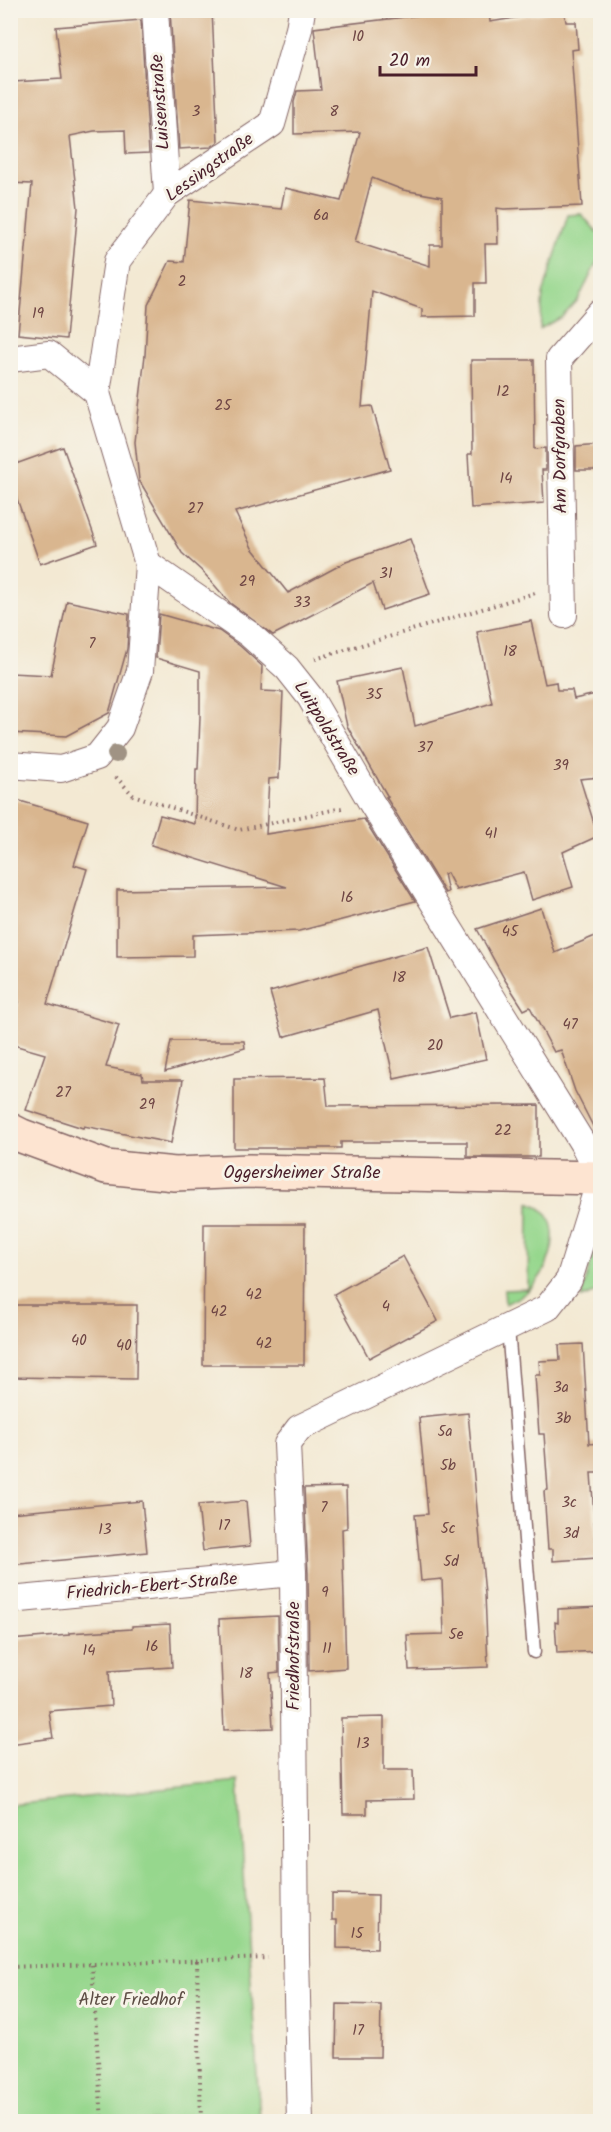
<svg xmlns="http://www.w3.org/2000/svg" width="611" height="2132" font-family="Kalam,sans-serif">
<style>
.green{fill:#96d78d;stroke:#707b5c;stroke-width:1.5}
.building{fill:#d9b68f;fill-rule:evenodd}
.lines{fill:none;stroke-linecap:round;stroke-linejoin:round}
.service-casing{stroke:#856666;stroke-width:15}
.minor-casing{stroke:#856666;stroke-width:28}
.secondary-casing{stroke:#856666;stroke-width:36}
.path{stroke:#856666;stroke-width:4;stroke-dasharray:1.5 4.5;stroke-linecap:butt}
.service{stroke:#fff;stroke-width:12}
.minor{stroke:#fff;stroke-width:26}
.secondary{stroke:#fde4d1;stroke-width:33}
.tree{fill:#a09384}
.labels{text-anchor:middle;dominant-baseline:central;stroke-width:6;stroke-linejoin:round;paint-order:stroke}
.number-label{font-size:15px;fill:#6e4544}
.street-label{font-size:18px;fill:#4a1f2b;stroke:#f7f3e8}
.park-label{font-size:18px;fill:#5d4d44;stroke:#f7f3e8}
</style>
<rect width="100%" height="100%" fill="#f7f3e8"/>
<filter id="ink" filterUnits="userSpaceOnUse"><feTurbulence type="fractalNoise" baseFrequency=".0167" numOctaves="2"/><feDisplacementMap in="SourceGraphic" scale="12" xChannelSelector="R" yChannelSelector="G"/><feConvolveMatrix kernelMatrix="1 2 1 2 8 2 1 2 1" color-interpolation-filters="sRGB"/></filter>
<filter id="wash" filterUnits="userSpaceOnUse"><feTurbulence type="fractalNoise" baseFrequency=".008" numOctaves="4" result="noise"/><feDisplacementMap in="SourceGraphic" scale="24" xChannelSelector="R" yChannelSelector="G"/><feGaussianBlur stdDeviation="1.35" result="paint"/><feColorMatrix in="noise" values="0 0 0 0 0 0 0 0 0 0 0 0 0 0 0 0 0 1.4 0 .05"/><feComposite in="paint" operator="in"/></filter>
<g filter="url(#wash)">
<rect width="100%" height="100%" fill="#f3e9d3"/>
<!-- green -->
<g class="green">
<path d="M581,214L600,235V256L578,300L562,317L540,329L543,294L568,215Z"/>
<path d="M529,1202C536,1205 544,1209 548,1216C561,1239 547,1273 529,1290C523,1296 513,1300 505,1304L504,1290L528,1289Z"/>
<path d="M600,1228V1291L581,1298Z"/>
<path d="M238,1781L260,2121H11V1805Z"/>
</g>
<g id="blocks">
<!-- building -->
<g class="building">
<path d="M170,10H212L218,142L211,147L179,149Z"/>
<path d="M564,10L566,22H576L578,49L571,50L582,206L504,209L497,208L498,244H485L486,283H475V316L422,317V309L372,291L362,407L372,406L390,469L235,512L252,548L288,593L346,562L410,539L430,594L382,610L373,583L273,635L230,603L203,572L182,553L139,480L135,442L145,355L148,305L170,261L184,262L190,200L281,209L285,188L341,201L360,132L294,134V102L297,91L321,90L314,28L429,14L428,11H489L490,22ZM372,178L403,190L442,197V245H430V266L355,242Z"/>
<path d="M141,20L149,153L126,154L125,130L94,131L70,136L78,208L66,339L18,334L32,184L10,183V145H16L13,82L62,79L56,27Z"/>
<path d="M471,360H534L535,449L546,448V470H542L544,503L471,508L468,454H472Z"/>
<path d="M600,444V470H576V446Z"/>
<path d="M63,447L97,544L40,564L10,479V466Z"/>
<path d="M67,601L129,614L127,649L109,713L66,736L10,733V673L51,675Z"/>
<path d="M159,614L219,631L240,646L262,666L261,691L283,692L279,778L269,779L266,834L364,819L415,901L299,931L193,935V956L117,957V890L287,887L151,845L160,815L195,824L196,769H198L200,717V671L156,658Z"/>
<path d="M531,621L545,684L556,682L557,690H572L574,699L600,693V777L580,779L598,836L563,852L573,887L532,900L524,872L456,890L447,873L444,874L448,892L445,893L386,797H388L347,726L337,681L403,667L415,726L492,703L477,632Z"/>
<path d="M10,798L88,821L74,865L87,869L47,1004L119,1025L106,1067L142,1074L143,1080H183L171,1143L84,1126L83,1128L26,1110L45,1054L10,1044V1028L19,1002L10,1000Z"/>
<path d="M541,908L555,953L600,934V1140L575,1091L561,1050L554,1052L530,1007L524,1010L505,980L477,929Z"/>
<path d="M428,947L450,1018L476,1012L486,1059L394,1079L378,1010L283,1037L270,992Z"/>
<path d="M171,1041H244L245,1048L165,1072Z"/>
<path d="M325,1078L328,1106L539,1105V1157H467V1142H341V1148H234V1079Z"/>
<path d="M204,1224H305L304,1365H203Z"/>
<path d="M403,1256L438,1321L369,1358L334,1294Z"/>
<path d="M10,1305H137L136,1379L10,1377Z"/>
<path d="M583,1344L589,1444L600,1443V1473H591L597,1558L553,1561V1549H548L544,1491L548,1490L544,1434H539L535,1375H540L539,1361L560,1360L559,1345Z"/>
<path d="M468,1413L485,1594L488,1667L409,1670L407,1635L444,1634L442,1579L421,1581L415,1515L428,1514L419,1418Z"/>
<path d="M346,1487L347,1528L342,1529L346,1668L309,1671L308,1573L304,1488Z"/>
<path d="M142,1501L147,1552L10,1565V1513Z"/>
<path d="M246,1501L250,1546L203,1551L198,1505Z"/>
<path d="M600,1607V1651L557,1653L555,1622L558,1623V1609Z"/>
<path d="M278,1616L279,1672L270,1673L273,1728L224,1730L219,1619Z"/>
<path d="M170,1624L172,1667L109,1671L111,1706L49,1711L53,1738L10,1744V1640L69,1635V1633L132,1629V1626Z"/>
<path d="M384,1717V1770H413L414,1799L367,1800V1814H343L341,1718Z"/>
<path d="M332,1894L378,1895L377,1949L337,1948V1920H332Z"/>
<path d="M337,2004L381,2005L380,2057H336Z"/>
</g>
</g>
</g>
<g filter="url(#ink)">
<use href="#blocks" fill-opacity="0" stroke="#856666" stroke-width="1.5"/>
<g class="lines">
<!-- service casing -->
<g class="service-casing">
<path id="service" d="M508,1328L534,1652"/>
</g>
<!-- minor casing -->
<g class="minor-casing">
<g id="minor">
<path d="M155,10L167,194"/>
<path d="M10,359L49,354L97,393L148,564L249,634L287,668L310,697L371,802L583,1144L600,1177"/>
<path d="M97,393L117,261L167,194L272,124L299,29L302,10"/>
<path d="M564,615L559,359L600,312"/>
<path d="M10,765L61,769L97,757L120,728L140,671L148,564"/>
<path d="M10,1600L293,1573"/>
<path d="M300,2122L296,1956L293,1573L287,1444L299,1428L547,1308L569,1280L600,1179"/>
</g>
</g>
<!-- secondary casing -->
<g class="secondary-casing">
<path id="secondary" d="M10,1130L22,1136L106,1167L175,1174L249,1171L600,1178"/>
</g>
<!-- path -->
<g class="path">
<path d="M315,659L535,593"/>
<path d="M116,777L133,795L239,830L342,808"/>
<path d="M197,1961L201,2122"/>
<path d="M92,1965L102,2122"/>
<path d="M10,1967L268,1958"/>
</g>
<!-- service -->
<use href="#service" class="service"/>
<!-- minor -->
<use href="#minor" class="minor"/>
<!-- secondary -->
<use href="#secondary" class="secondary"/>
</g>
<!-- trees -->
<circle class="tree" cx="116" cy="754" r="9"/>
</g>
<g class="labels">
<!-- number labels -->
<g class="number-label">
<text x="358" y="37">10</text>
<text x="196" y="112">3</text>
<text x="334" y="112">8</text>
<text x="321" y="216">6a</text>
<text x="182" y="282">2</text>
<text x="38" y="314">19</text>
<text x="503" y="392">12</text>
<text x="223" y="406">25</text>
<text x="506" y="479">14</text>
<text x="195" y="509">27</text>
<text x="386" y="574">31</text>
<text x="247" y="582">29</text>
<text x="302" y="603">33</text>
<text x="92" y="644">7</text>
<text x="510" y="652">18</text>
<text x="374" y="695">35</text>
<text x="425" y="748">37</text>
<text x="561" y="766">39</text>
<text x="491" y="834">41</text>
<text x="347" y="898">16</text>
<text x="510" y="932">45</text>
<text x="399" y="978">18</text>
<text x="570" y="1025">47</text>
<text x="435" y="1046">20</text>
<text x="63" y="1093">27</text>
<text x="147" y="1105">29</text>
<text x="503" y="1131">22</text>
<text x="254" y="1295">42</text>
<text x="386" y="1307">4</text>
<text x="219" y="1312">42</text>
<text x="79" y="1341">40</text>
<text x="264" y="1344">42</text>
<text x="124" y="1346">40</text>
<text x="561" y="1388">3a</text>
<text x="563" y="1419">3b</text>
<text x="445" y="1432">5a</text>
<text x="448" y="1466">5b</text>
<text x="569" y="1503">3c</text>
<text x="324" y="1508">7</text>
<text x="224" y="1526">17</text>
<text x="448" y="1529">5c</text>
<text x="105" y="1530">13</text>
<text x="571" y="1534">3d</text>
<text x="451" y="1562">5d</text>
<text x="325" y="1593">9</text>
<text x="456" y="1635">5e</text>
<text x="152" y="1647">16</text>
<text x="327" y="1649">11</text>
<text x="89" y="1651">14</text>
<text x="246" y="1674">18</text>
<text x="363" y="1744">13</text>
<text x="357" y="1934">15</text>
<text x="358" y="2031">17</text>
</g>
<!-- street labels -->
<g class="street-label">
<text transform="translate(161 102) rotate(-94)">Luisenstraße</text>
<text transform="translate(210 168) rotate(-36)">Lessingstraße</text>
<text transform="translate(561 456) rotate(-91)">Am Dorfgraben</text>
<text transform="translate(326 729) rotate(58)">Luitpoldstraße</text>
<text x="302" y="1173">Oggersheimer Straße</text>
<text transform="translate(152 1587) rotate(-5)">Friedrich-Ebert-Straße</text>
<text transform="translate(294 1656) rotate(-90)">Friedhofstraße</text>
</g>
<!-- park labels -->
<g class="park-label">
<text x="131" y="2000">Alter Friedhof</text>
</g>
</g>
<!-- margin -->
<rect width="611" height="2132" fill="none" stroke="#f7f3e8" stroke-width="36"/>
<!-- scale -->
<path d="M380 66v9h96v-9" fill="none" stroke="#4a1f2b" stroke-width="3"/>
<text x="389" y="66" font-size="18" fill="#4a1f2b" stroke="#f7f3e8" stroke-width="4.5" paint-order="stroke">20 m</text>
</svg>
